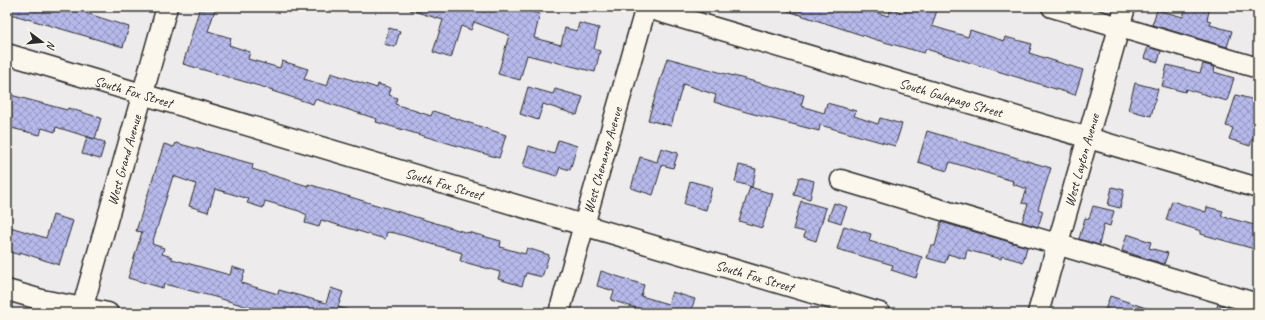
<svg xmlns="http://www.w3.org/2000/svg" width="1265" height="320" font-family="Caveat,sans-serif">
<style>
.building{fill:url(#building-cross-hatch);stroke:#2b2b2b}
.lines{fill:none;stroke-linecap:round;stroke-linejoin:round}
.minor-casing{stroke:#2b2b2b;stroke-width:23}
.minor{stroke:#fbf7ec;stroke-width:20}
.labels{text-anchor:middle;dominant-baseline:central;stroke-width:4;stroke-linejoin:round;paint-order:stroke}
.street-label{font-size:14px;fill:#2b2b2b;stroke:#fbf7ec}
</style>
<defs>
<pattern id="building-cross-hatch" width="8" height="8" patternUnits="userSpaceOnUse"><rect width="8" height="8" fill="#b6b9ea"/><path d="M0 0l8 8M0 8l8-8" fill="none" stroke="#9497be"/></pattern>
</defs>
<rect width="100%" height="100%" fill="#edebec"/>
<filter id="ink" filterUnits="userSpaceOnUse"><feTurbulence type="fractalNoise" baseFrequency=".025" numOctaves="2"/><feDisplacementMap in="SourceGraphic" scale="8" xChannelSelector="R" yChannelSelector="G"/><feConvolveMatrix kernelMatrix="1 2 1 2 8 2 1 2 1" color-interpolation-filters="sRGB"/></filter>
<g filter="url(#ink)">
<!-- building -->
<g class="building">
<path d="M7,7H88L86,13L129,27L123,47L7,13Z"/>
<path d="M200,7H216L208,31L231,38L229,45L250,52L248,59L280,68L282,61L308,69L304,79L327,86L331,73L377,88L378,84L391,88L389,95L397,98L395,104L431,116L433,111L506,135L499,158L376,122L377,119L315,99L313,104L272,91L273,90L183,64Z"/>
<path d="M410,7H513L540,14L534,38L561,45L565,28L577,31L579,23L599,28L594,49L600,51L595,72L527,55L520,80L498,74L509,35L474,22L471,30L461,26L451,58L433,52L443,20L410,10Z"/>
<path d="M785,7H859L888,16L891,9L905,13L907,7H928L937,10L932,26L968,37L970,30L1004,41L1005,37L1032,44L1029,53L1083,70L1075,95L926,49L924,53L877,40L785,10Z"/>
<path d="M1186,7H1210L1207,20L1211,21L1210,25L1232,31L1227,47L1152,25L1157,10L1183,17Z"/>
<path d="M389,28L400,31L395,47L384,44Z"/>
<path d="M1148,47L1161,51L1158,62L1144,58Z"/>
<path d="M667,58L804,95L801,106L824,113L827,103L856,111L854,116L878,124L880,118L902,124L895,146L820,125L819,131L746,112L714,102L716,95L683,84L671,126L648,120Z"/>
<path d="M1203,64L1215,67L1214,72L1234,78L1227,101L1186,89L1185,92L1162,86L1167,65L1200,73Z"/>
<path d="M1135,83L1158,89L1151,116L1128,110Z"/>
<path d="M528,87L553,94L555,89L583,97L577,115L543,104L538,120L520,114Z"/>
<path d="M7,94L67,110L68,108L101,118L95,139L56,127L55,132L42,128L40,135L7,127Z"/>
<path d="M1236,95L1258,101V141L1252,139L1250,146L1229,139L1233,128L1226,126Z"/>
<path d="M927,131L1051,168L1038,209L1043,211L1038,227L1022,222L1028,204L1022,203L1027,189L1012,184L1013,181L950,162L947,171L918,162Z"/>
<path d="M87,137L105,142L100,159L82,154Z"/>
<path d="M558,140L577,146L570,170L560,167L557,176L523,166L529,146L554,154Z"/>
<path d="M176,143L253,164L252,169L308,186V184L468,233V232L501,241L500,247L525,254L527,248L549,255L542,277L526,273L522,286L498,279L500,272L460,261L462,253L395,233L387,232L385,239L321,220L319,227L305,223L307,215L299,211L265,201L263,208L247,203L249,199L215,189L208,212L189,206L196,184L173,176L152,244L164,248L162,254L172,257V259L230,275L232,267L245,271L241,283L278,294L279,290L326,303L331,288L343,292L338,307L348,310V313H268L215,297L164,284L163,288L128,278L142,232L136,231L164,144L174,147Z"/>
<path d="M661,148L678,153L673,168L662,165L653,195L631,188L640,157L657,162Z"/>
<path d="M739,165L756,169L752,187L735,182Z"/>
<path d="M799,177L814,181L810,199L794,195Z"/>
<path d="M690,181L712,187L706,210L684,204Z"/>
<path d="M750,187L773,194L762,228L739,221Z"/>
<path d="M1112,187L1124,190L1120,208L1108,205Z"/>
<path d="M801,201L826,208L816,241L804,237L805,232L793,229Z"/>
<path d="M1172,201L1206,212L1207,207L1223,211L1221,216L1258,226V250L1201,234V231L1166,220Z"/>
<path d="M834,203L847,207L841,223L828,219Z"/>
<path d="M1093,206L1114,211L1110,226L1104,224L1099,245L1079,239L1085,218L1089,219Z"/>
<path d="M53,215L73,221L59,265L20,252V255L7,251V226L46,238Z"/>
<path d="M941,222L1027,247L1023,262L1002,256L1001,259L967,250L965,259L948,254L945,263L927,258L931,245L935,246Z"/>
<path d="M844,226L871,234L869,241L922,257L916,278L891,270L893,265L837,249Z"/>
<path d="M1127,234L1151,242L1149,248L1168,253L1164,264L1122,251Z"/>
<path d="M601,271L644,285L641,296L668,304L672,292L695,299L690,313H651L611,300L614,291L597,286Z"/>
<path d="M1110,296L1152,310V313H1104Z"/>
<path d="M1218,304L1248,313H1215Z"/>
</g>
<g class="lines">
<!-- minor casing -->
<g class="minor-casing">
<g id="minor">
<path id="s1" d="M644,7L1258,188"/>
<path d="M1052,7L1258,68"/>
<path id="s2" d="M7,54L880,313"/>
<path d="M841,180L1258,304"/>
<path d="M7,290L42,300L108,313"/>
<path id="s3" d="M81,313L167,7"/>
<path id="s4" d="M559,313L646,7"/>
<path id="s5" d="M1038,313L1125,7"/>
</g>
</g>
<!-- minor -->
<use href="#minor" class="minor"/>
</g>
</g>
<g class="labels">
<!-- street labels -->
<g class="street-label">
<text stroke="none"><textPath href="#s2" startOffset="132">South Fox Street</textPath></text>
<text stroke="none"><textPath href="#s1" startOffset="320">South Galapago Street</textPath></text>
<text stroke="none"><textPath href="#s3" startOffset="159">West Grand Avenue</textPath></text>
<text stroke="none"><textPath href="#s4" startOffset="159">West Chenango Avenue</textPath></text>
<text stroke="none"><textPath href="#s5" startOffset="159">West Layton Avenue</textPath></text>
<text stroke="none"><textPath href="#s2" startOffset="456">South Fox Street</textPath></text>
<text stroke="none"><textPath href="#s2" startOffset="780">South Fox Street</textPath></text>
</g>
</g>
<!-- margin -->
<rect width="1265" height="320" fill="none" stroke="#fbf7ec" stroke-width="24"/>
<rect x="12" y="12" width="1241" height="296" fill="none" stroke="#2b2b2b" stroke-width="1.5" filter="url(#ink)"/>
<!-- north arrow -->
<g transform="translate(42 42) rotate(106)" stroke="#fbf7ec" stroke-width="3" paint-order="stroke">
<path d="M0-3L7 15L0 10L-7 15Z" fill="#2b2b2b"/>
<text y="-6" font-size="11" font-weight="bold" text-anchor="middle" fill="#2b2b2b">N</text>
</g>
</svg>
